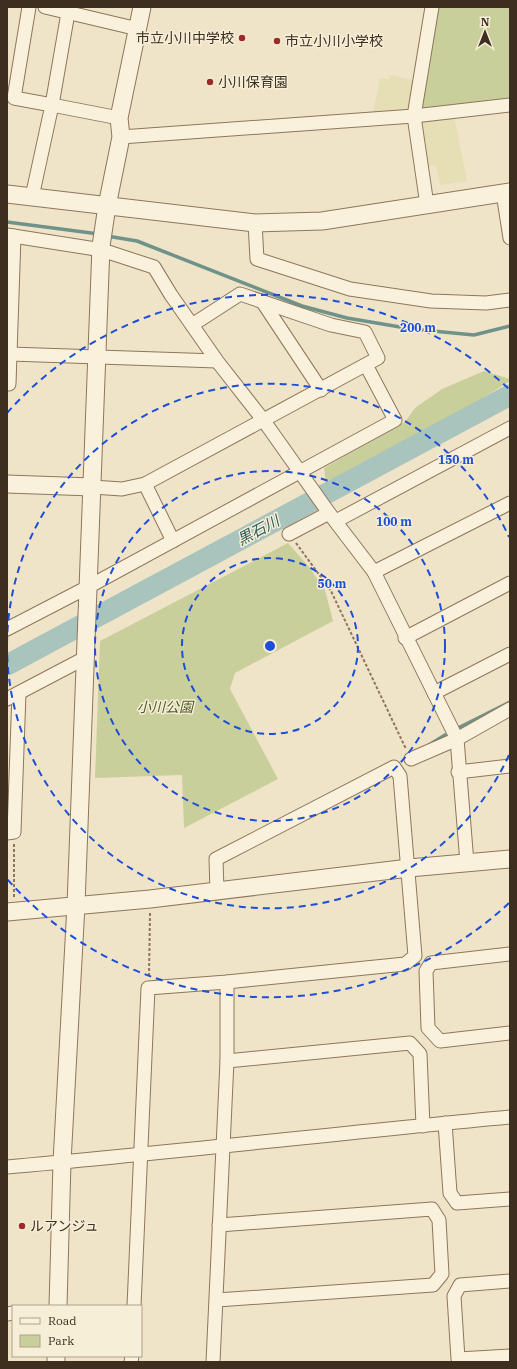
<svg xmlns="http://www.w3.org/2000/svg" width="517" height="1369" font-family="'IBM Plex Serif','Noto Sans JP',serif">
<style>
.farmland{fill:#e6deb5}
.green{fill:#c9cf9b}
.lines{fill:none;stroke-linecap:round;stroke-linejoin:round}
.stream{stroke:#6f938a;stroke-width:3.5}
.river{stroke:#a9c4bc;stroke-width:21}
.minor-casing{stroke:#8d765c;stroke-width:15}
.tertiary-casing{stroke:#8d765c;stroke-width:19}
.path{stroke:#8d765c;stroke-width:2;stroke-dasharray:3 2;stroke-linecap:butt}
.minor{stroke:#faf1dc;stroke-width:13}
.tertiary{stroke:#faf1dc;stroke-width:17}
.ring{fill:none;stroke:#1d4ed8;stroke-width:2;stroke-dasharray:7 5}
.poi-dot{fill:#9e2a2b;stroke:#f7eed8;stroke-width:1.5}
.labels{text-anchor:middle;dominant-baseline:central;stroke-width:3;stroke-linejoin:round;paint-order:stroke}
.poi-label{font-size:14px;fill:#3d2e20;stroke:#f7eed8;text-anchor:start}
.park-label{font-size:14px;font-style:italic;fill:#4d5a26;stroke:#f7eed8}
.water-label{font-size:15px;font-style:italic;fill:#2f5d5a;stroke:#f7eed8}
.centre{fill:#1d4ed8;stroke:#f7eed8;stroke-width:2}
.ring-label{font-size:12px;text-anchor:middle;font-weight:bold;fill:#1d4ed8;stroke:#f7eed8;stroke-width:3;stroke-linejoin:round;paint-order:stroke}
</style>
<rect width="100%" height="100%" fill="#f0e4c8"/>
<!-- farmland -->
<g class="farmland">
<path d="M390,75L413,80L409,106L405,110L373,113L380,78L389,79Z"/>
<path d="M454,116L467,181L440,185L436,165L429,166L423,124L428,119Z"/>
</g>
<!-- green -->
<g class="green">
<path d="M435,7H510V99L417,109Z"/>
<path d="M484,371L510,379V381L449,419L356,470L326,481L324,468L405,422L415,408L442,389Z"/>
<path d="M288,543L309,567L325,590L333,621L235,673L230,689L278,779L184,828L182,775L95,778L100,641Z"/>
</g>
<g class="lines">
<!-- stream -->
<g class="stream">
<path d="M7,222L99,234"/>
<path d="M107,236L137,241L302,306L347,318L412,329L474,335L510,326"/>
<path d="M460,727L510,702"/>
<path d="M429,745L445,735"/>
</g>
<!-- river -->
<path class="river" d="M7,665L510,395"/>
<!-- minor casing -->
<g class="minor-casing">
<g id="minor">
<path d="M29,7L14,98L52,105L32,197"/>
<path d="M45,7L138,29"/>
<path d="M69,7L52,105L119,118"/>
<path d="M121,137L414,116L510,105"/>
<path d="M503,193L510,238"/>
<path d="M427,205L414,116L432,7"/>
<path d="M255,223L257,259L350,289L431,301L486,303L510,300"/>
<path d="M7,235L102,250L154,267L171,295L217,361L264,421L329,513L374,572L457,739L467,863"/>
<path d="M262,301L321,390"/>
<path d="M10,354L217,361"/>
<path d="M7,384H9L14,236"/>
<path d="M145,484L173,541"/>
<path d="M92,487L122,489L145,484L378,358L365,332L331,325L240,294L192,325"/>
<path d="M336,521L510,428"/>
<path d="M289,534L329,513"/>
<path d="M374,572L510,503"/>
<path d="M7,629L88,587L395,420L366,365"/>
<path d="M405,638L510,583"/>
<path d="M434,693L510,654"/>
<path d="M7,699L85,658"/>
<path d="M411,759L457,739L510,709"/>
<path d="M458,772L510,766"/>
<path d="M7,833L14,832L19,693"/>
<path d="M510,954L431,963L426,971L428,1028L440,1041L510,1033"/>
<path d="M227,1061L410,1043L420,1054L423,1126"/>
<path d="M445,1123L450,1193L457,1203L510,1199"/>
<path d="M7,1167C175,1152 342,1133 510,1117"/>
<path d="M510,1281L460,1285L454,1296L458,1359L510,1356"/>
<path d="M217,1300L433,1285L442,1274L439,1220L432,1209L219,1225"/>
<path d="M134,1306L148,988L227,982L405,964L415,956L400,776L394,767L216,859L217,891"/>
<path d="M7,1314L13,1313"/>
<path d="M131,1362L132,1356"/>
<path d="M213,1362L227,1061V982"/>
</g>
</g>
<!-- tertiary casing -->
<g class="tertiary-casing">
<g id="tertiary">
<path d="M7,194L255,223L322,221L510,192"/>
<path d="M7,484L92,487"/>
<path d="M7,912L150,899L409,868L510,859"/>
<path d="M58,1306L62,1162L76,905L101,246L107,206L121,137L119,118L142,7"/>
<path d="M56,1362V1356"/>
</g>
</g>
<!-- path -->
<g class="path">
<path d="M296,543L331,591L406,749"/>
<path d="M14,897V844"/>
<path d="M149,976L150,913"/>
</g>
<!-- minor -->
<use href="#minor" class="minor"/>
<!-- tertiary -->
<use href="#tertiary" class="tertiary"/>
</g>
<!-- distance rings -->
<g class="ring">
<circle cx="270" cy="646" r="88"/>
<circle cx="270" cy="646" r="175"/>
<path d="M509 755A263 263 0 0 1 7 648M7 644A263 263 0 0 1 509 537"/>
<path d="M509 903A351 351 0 0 1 7 879M7 413A351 351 0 0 1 509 389"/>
</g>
<!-- markers -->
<g class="poi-dot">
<circle cx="242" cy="38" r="4"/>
<circle cx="277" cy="41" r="4"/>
<circle cx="210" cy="82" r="4"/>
<circle cx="22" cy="1226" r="4"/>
</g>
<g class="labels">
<!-- poi labels -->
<g class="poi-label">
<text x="234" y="38" text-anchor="end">市立小川中学校</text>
<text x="285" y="41">市立小川小学校</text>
<text x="218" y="82">小川保育園</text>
<text x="30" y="1226">ルアンジュ</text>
</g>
<!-- park labels -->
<g class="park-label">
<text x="165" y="707">小川公園</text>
</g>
<!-- water labels -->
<g class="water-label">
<text transform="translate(258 530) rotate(-28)">黒石川</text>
</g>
</g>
<circle cx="270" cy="646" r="6" class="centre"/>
<g class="ring-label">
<text x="418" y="332">200 m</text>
<text x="456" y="464">150 m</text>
<text x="394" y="526">100 m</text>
<text x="332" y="588">50 m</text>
</g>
<!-- border -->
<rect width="517" height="1369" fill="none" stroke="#3d2e20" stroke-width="16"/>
<!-- legend -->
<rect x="12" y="1305" width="130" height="52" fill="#f7eed8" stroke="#ada18e"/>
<rect x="20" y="1318" width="20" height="6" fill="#faf1dc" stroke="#ada18e"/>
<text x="48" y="1325" font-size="12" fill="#3d2e20">Road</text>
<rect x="20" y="1335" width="20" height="12" fill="#c9cf9b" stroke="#ada18e"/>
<text x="48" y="1345" font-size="12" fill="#3d2e20">Park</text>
<!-- north arrow -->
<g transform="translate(485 32)" stroke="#f7eed8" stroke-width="3" paint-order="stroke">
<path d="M0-3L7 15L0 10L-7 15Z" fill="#3d2e20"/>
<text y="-6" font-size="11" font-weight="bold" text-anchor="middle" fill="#3d2e20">N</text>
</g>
</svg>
